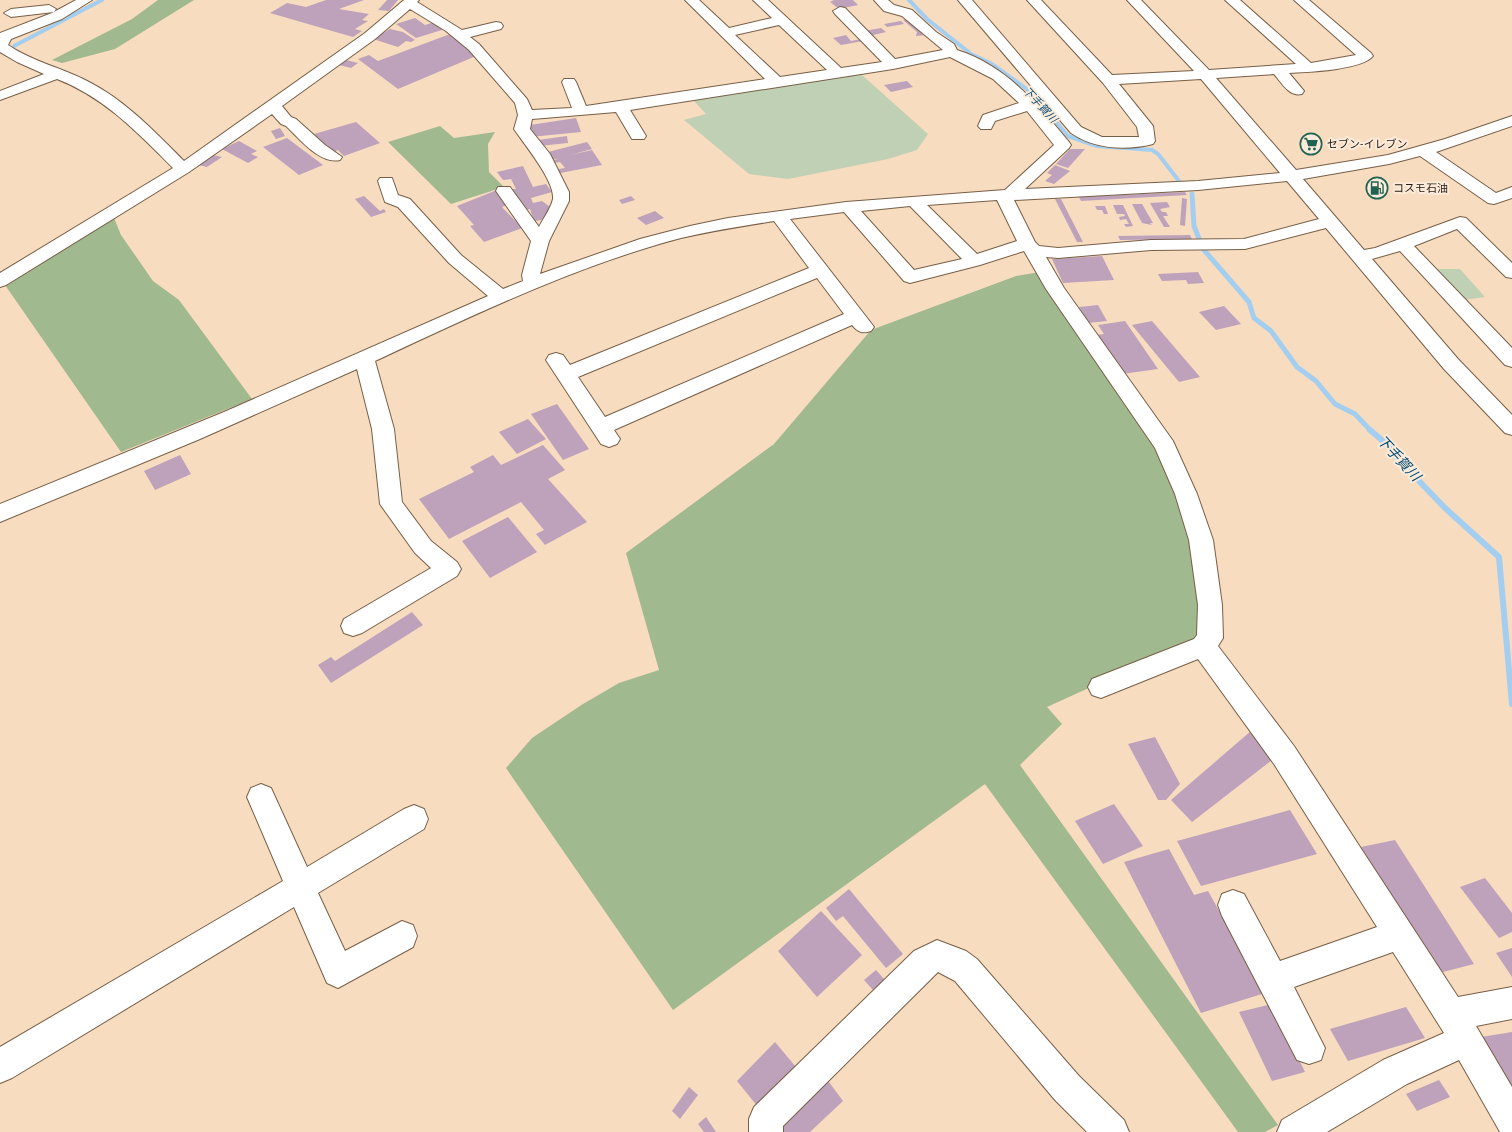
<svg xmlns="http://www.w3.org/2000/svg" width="1512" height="1132" font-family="'Source Serif 4','Noto Sans JP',serif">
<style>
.green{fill:#c0d0b4}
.forest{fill:#a1b98f}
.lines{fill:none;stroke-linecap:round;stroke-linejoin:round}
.stream-far2{stroke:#a4ceef;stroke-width:4}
.stream-far1{stroke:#a4ceef;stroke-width:5}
.stream{stroke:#a4ceef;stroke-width:6}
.building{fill:#bea1ba}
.minor-casing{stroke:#775f46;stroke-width:2}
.minor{fill:#fff;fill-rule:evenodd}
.labels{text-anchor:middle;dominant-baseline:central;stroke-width:4;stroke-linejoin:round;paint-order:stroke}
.far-water-label{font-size:11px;font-style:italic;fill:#004872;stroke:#fcebda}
.far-poi-label{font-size:11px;fill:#23190f;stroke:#fcebda;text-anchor:start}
.water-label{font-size:14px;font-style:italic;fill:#004872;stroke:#fcebda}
</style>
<rect width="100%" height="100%" fill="#f7dcc0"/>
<!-- green -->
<g class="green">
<path d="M862,75L928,134L917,150L888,159L788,179L749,174L684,120L706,114L692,99L832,77Z"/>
<path d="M1436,269H1460L1485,297L1463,300Z"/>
</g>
<!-- forest -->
<g class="forest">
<path d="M158,0H194L115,49L62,63L52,60L132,19Z"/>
<path d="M440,126L454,138L495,132L488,144L489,172L504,187L451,204L388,142Z"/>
<path d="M114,218L121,235L153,281L179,300L252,399L121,452L5,285Z"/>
<path d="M1040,272L1055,299L1168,467L1192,538L1201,637L1047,707L1062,724L1020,765L1278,1125L1265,1132H1238L985,784L673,1010L506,768L532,738L583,704L619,683L659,670L626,553L774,444L871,330L1016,276Z"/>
</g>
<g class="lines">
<!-- stream-far2 -->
<g class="stream-far2">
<path d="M909,0L927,19L971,54L992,64L1028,90L1068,136L1097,146L1152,150L1158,154L1179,181"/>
<path d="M14,46L102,0"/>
</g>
<!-- stream-far1 -->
<g class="stream-far1">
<path d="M1192,194L1194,226L1200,241"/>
<path d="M1204,250L1249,302L1254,318L1271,331L1297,367L1316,381L1335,404L1355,414L1371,431"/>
</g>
<!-- stream -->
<path class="stream" d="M1370,430L1390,447L1397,458L1445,508L1499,557L1512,704"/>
</g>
<!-- building -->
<g class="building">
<path d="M326,0H364L339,9L369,14L362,20L368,21L355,29L362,31L353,37L270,13L287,3L306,7Z"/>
<path d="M387,0H398L389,11L378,10Z"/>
<path d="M834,0H853L858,5L839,9L830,2Z"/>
<path d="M415,18L425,25L435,22L445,29L416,38L396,24Z"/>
<path d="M909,19L926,35L916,36L917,32L903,20Z"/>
<path d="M901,21L904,24L887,27L884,24Z"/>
<path d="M881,28L886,32L869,36L864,31Z"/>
<path d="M390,29L403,32L415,40L411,42L406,41L398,47L373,39Z"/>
<path d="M450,34L476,56L398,89L358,59L369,55L378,61Z"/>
<path d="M846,35L851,41L861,39L863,41L841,45L833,38Z"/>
<path d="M346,60L358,63L351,68L339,65Z"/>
<path d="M907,81L913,87L891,92L884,85Z"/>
<path d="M576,118L581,132L530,137L527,128L531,127L530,125Z"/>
<path d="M356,122L380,143L344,156L338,150L334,152L314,134Z"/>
<path d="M280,128L285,136L276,139L271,131Z"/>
<path d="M567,136L568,143L539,146L538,140Z"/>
<path d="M287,138L323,165L299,175L263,147Z"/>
<path d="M239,141L257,151L251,154L258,157L248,163L222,149Z"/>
<path d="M587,142L592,149L570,155L592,150L602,165L555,174L553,170L565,168L560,162L549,164L547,161L558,159H553L548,152Z"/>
<path d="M1070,149H1085L1068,168L1056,164Z"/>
<path d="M213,155L222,157L207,167L198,165Z"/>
<path d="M1055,165L1070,171L1054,184L1045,181L1052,175L1047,173Z"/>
<path d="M523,166L533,187L546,184L552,192L531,198L533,203L542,201L550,207L542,220L534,221L530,209L526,210L512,189H516L511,179L503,180L497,172Z"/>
<path d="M497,190L510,204L502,207L522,228L484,242L470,226L474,225L457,206Z"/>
<path d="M1185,192L1187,195L1081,201L1079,197Z"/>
<path d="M364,196L380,211L384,209L386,212L371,217L355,199Z"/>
<path d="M631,196L635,200L622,204L619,200Z"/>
<path d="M1182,198L1187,199L1185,226L1180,225Z"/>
<path d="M1055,199H1061L1083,242H1077Z"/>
<path d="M1167,202L1170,207L1160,209L1162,212H1166L1168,216H1163L1170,227H1164L1150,203Z"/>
<path d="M1132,204H1142L1153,223H1150L1152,225L1142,223Z"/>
<path d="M1113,205H1123L1133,226L1126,227L1124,224H1129L1126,219L1120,220L1119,217L1125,216L1124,214H1117Z"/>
<path d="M1095,206H1105L1108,214H1104L1102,210H1097Z"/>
<path d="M655,211L664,218L646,225L637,218Z"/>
<path d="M1190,235L1192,239L1120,240L1118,236Z"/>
<path d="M1102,256L1114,280L1063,283L1052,259Z"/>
<path d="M1198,272L1204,283L1188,284L1186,280L1162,281L1158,274Z"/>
<path d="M1098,305L1107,321L1088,323L1079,307Z"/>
<path d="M1224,306L1241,324L1216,330L1199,312Z"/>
<path d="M1125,321L1158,369L1122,374L1097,335L1104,334L1098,325Z"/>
<path d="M1152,321L1200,377L1179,382L1132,325Z"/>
<path d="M557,404L589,449L563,460L531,414Z"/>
<path d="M528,419L546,439L517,454L499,432Z"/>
<path d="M543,445L565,470L548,479L587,522L545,545L536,534L544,530L521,502L449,539L419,499L474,472L470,467L493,455L501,465Z"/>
<path d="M180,455L191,474L155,490L144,471Z"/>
<path d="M508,517L537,552L490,578L462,541Z"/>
<path d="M412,612L423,625L331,683L318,665L331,657L335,661Z"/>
<path d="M1251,731L1272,760L1192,822L1171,800Z"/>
<path d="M1155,737L1180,784L1166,800H1158L1128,744Z"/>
<path d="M1114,804L1143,846L1103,864L1075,821Z"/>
<path d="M1290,810L1317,854L1201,886L1177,841Z"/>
<path d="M1395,840L1474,964L1439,973L1361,847Z"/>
<path d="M1169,849L1194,895L1208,891L1265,993L1201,1013L1124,862Z"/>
<path d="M1485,878L1512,913V932L1499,938L1460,887Z"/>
<path d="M849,889L903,954L886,968L843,916L836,921L826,908Z"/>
<path d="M821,911L862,955L817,997L778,951Z"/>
<path d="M1512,948V977L1496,953Z"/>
<path d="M876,970L885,980L873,990L864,980Z"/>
<path d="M1272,1004L1305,1072L1272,1081L1239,1012Z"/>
<path d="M1406,1007L1425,1038L1348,1061L1330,1029Z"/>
<path d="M1512,1032V1107L1475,1038Z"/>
<path d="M775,1042L796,1067L758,1107L737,1081Z"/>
<path d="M826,1078L843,1101L810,1132H782L783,1117Z"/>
<path d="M1439,1080L1450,1097L1417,1111L1406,1094Z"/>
<path d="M689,1087L698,1095L680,1119L672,1111Z"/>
<path d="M706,1117L716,1132H704L698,1124Z"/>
</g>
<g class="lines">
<!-- minor casing -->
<g class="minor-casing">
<g id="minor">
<path d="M76,0H92L62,19L11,39L8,45C33,62 63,68 89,82C126,101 155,132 184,161L365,33L404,0H419L417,2L462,30L496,22L501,23L503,26L501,29L470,37L479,44L527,99L532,110L572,108L562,82L564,79H574L576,82L586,106L765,79L685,0H699L729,28L772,18L753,0H768L841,68L882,62L835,14L833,11L840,7L845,8L895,59L943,50L902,16L884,11L874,0H888L894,5L912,10L936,32L954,44L957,50C1005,65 1038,104 1069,142L1071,145L1069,148L1025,189L1198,181L1280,173L1201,79L1119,84L1153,126L1155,141L1153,144C1125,151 1094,149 1071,133L958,0H972L1081,127L1102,137H1139L1137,127L1103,83L1027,0H1041L1112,75L1194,71L1127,0H1141L1209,70L1296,64L1225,0H1240L1311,63L1356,55L1294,0H1309L1371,53L1373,56C1362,70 1307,72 1289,73L1304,91L1302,94C1289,97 1282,83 1274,74L1216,78L1296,170L1388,155L1445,139L1512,116V126L1436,152L1496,193L1512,187V198L1494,204L1488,203L1420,156L1389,164L1303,179L1364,250L1375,248L1460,217L1466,218L1512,263V278L1506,277L1457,229L1414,246L1512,348V367L1505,365L1400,251L1372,259L1458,359L1512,415V435L1505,433L1444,369L1326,228L1245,249L1151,250L1058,258L1046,257L1064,288L1173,441L1197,494L1213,540L1222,605L1223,638L1218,646L1294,746L1458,997L1512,987V1019L1476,1026L1512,1087V1132H1500L1459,1060L1407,1084L1327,1132H1277L1282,1120L1383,1060L1444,1033L1393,952L1294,987L1325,1048L1321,1060L1309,1064L1297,1060L1222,916L1218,905L1222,894L1233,890L1244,894L1280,961L1377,927L1274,764L1198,659L1101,698L1092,695L1088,687L1092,679L1194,639L1197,635L1198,605L1189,540L1175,494L1155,448L1046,289L1024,251L980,265L910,283L904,281L844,212L790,219L871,323L874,327L871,331C862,334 858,332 852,325L614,430L620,439L617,444L609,447L601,444L546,360L549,355L556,353L563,355L570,365L809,268L774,221C743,226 711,231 681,238C575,266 474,315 375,361L394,429L402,502L431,541L457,562L461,569L457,576L362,633L353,636L344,633L341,626L344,619L431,568L415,553L380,504L372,429L357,369L200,439L0,522V504L224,412L488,296L449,263L398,207L385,202L378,181L380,178H392L398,195L410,199L461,255L503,289L523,281L522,275L531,241L496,191L498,187H510L539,227C543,219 551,208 553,199C555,181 524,144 514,129L518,115L515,103L469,50L446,31L410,9L375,39L282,106L291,117L296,119L325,145L342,157L340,160C320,165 299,138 286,126L281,124L272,114L189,172L6,285L0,287V273L173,168C138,133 104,97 57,79L0,100V91L44,74L17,62L0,52V33L52,13ZM779,25L827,70L780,77L735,35ZM950,57L993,79L1019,103L983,115L978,126L981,129H991L995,121L1027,111L1054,145L1005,190L846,202L728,218L690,226L640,239L540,274L549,241L569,201V192L550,154L530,129L532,119L616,112L632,139H644L646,136L630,110L893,69ZM1287,181L1319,219L1244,239L1151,240L1058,248L1039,246L1035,242L1014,200L1198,190ZM997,200L1017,241L977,254L927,205ZM910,206L962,259L914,270L861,211ZM817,278L844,314L605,417L578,377Z"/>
<path d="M49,5L56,9L54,12L11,17L4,13L11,9Z"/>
<path d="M261,784L271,788L307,867L404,809L414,805L424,809L428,819L424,829L318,893L345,951L402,921L413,925L417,936L413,947L338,988L327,983L294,907L12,1078L0,1083V1047L283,881L247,797L251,788Z"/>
<path d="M937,940L966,951L977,959L1079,1076L1124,1120L1129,1132H1087L1055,1100L955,981L938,972L783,1126V1132H749V1119L754,1107L914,951Z"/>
</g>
</g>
<!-- minor -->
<use href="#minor" class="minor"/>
</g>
<!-- icons -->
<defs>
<g id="supermarket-ring" transform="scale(1.125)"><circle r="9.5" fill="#fcebda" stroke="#216352" stroke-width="1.5"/><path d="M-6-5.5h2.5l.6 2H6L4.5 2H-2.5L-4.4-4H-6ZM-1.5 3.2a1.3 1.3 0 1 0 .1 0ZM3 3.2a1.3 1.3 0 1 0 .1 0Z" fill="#216352"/></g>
<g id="fuel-ring" transform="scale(1.125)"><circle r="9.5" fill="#fcebda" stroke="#216352" stroke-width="1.5"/><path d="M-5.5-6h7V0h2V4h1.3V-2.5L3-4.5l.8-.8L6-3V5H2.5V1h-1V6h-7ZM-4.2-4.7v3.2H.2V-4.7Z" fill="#216352"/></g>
</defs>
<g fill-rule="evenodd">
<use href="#supermarket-ring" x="1311" y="144"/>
<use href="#fuel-ring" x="1377" y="188"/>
</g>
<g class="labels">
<!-- far-water labels -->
<g class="far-water-label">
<text transform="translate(1040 105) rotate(47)">下手賀川</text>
</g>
<!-- far-poi labels -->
<g class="far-poi-label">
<text x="1327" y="144">セブン-イレブン</text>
<text x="1393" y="188">コスモ石油</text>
</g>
<!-- water labels -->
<g class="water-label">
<text transform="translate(1399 458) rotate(47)">下手賀川</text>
</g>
</g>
</svg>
